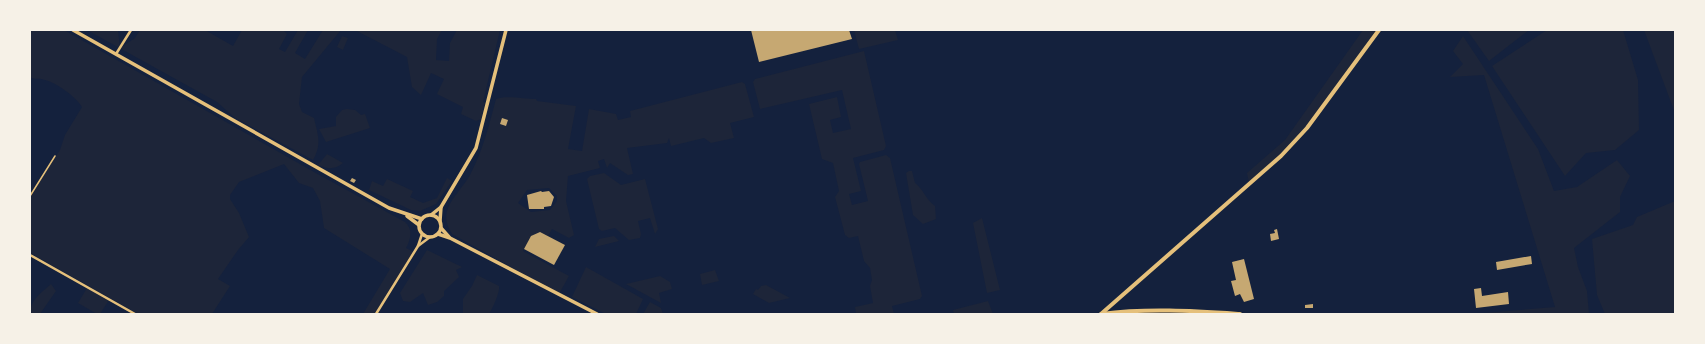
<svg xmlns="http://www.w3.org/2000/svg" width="1705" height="344" font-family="'DM Sans',sans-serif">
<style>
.green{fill:#1d2539;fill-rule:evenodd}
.building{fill:#c6a872}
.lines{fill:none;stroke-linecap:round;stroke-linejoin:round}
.service{stroke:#e5c07b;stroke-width:1.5}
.minor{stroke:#e5c07b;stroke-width:2.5}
.tertiary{stroke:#e5c07b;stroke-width:3.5}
.secondary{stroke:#e5c07b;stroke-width:4}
</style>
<rect width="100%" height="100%" fill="#14213d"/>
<!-- green -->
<g class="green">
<path d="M30,30H64L314,172L405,222C413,229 411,239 406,248L414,252L376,314H363L390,269L324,228L320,201L313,188L299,183L284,164L239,182L230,195V199L239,213L249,237L238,250L218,279L230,286L212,314H138L30,253V196L60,150L65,135L82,107C76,97 57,83 45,80C40,78 35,80 30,77Z"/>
<path d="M87,30H118L120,48L135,38L140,30H205L233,46L242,30H283L287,34L279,49L285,52L298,30H308L295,53L305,59L323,30H341L302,77L299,104L302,112L314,118C318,135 322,144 313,160L235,118L217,102Z"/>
<path d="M355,30H442L437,39L436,60L449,61L450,43L457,30H500L483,102L485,103L481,119L476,121L461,114L463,107L437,94L444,79L431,73L421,95L412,87L407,57Z"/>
<path d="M854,30H895L898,40L859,49Z"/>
<path d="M1363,30H1379L1299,138L1249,183L1247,173L1285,140Z"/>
<path d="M1467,30H1529L1489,61Z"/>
<path d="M1547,30H1623L1638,80L1639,130L1615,150L1586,153L1565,176L1492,66Z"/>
<path d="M1644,30H1675V113Z"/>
<path d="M342,36L348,38L343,50L337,47Z"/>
<path d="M1463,36L1538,149L1554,191L1577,187L1617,160L1630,176L1620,197V212L1574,248L1578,267L1587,291L1589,314H1472L1555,307L1484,75L1450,77L1463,64L1453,51Z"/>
<path d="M864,51L886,146L884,150L853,158L861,191L849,194L852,205L868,201L859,164L860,162L886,155L890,158L922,296L920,299L892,306L894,314H856L855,307L873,303L870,286L872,280L870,268L864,261L858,236L849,238L845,235L835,197L839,191L833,163L822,159L809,104L837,97L841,117L830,120L833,133L851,129L842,90L760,109L753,82L755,79Z"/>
<path d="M742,82L745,84L754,117L730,123L734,138L711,143L704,138L671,146L669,138L667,143L627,148L633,174L628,175L610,163L607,168L604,159L598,161L600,168L568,176L566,201L574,235L569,238L552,229L548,236L540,232L531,236L523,251L569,276L559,294L452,234C447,226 444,218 448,208C453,196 464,186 470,175C483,150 489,125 496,99C505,95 525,99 536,99L537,101L576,106L568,149L582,151L589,109L616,114L618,120L631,117L630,111ZM549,188L557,196V201L550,210L531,212L518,203L527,190Z"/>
<path d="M347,109L355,110L361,115L365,114L370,128L326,142L319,129L336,126V117L342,110Z"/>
<path d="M327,154L343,163C335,170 327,169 318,165Z"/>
<path d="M909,171H912L915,183C924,190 926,200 935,206L936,219L923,224L913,215L906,173Z"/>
<path d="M604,173L621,185L645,179L658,229L655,234L650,218L638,221L641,234L640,238L629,240L615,228L602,231L599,229L587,179L590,176Z"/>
<path d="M447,178L452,181L436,204L420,211L411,210L369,190L372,181L383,186L387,179L413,191L410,197L423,203L437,198Z"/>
<path d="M1675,201V314H1605L1597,295L1592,239L1633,225L1637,217Z"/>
<path d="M982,218L1000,290L987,293L973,223Z"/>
<path d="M614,236L619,241L595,247L599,239Z"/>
<path d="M427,250L462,267L456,270L459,277L444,291V296L437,302L428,305L423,293L410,302L403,301L400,293Z"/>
<path d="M586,267L643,299L636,314H606L572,297Z"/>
<path d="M715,270L719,281L702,285L700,274Z"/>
<path d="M477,275L499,286C500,293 493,307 489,314H463V299L472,286Z"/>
<path d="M660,276L670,282L672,289L659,293L661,303L626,284Z"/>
<path d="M51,284L56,291L40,314H30C30,300 41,293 51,284Z"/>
<path d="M766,285L790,298L769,303L753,294L756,289L758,290L761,286Z"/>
<path d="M87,288L109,300L100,314H97L78,303Z"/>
<path d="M988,301L993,314H954L953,310Z"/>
<path d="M650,302L661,308L663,314H643Z"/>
</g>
<!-- building -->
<g class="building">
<path d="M751,30H849L852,39L759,62Z"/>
<path d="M502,118L508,120L506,126L500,124Z"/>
<path d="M352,178L356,180L354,183L350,181Z"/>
<path d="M541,191L542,192L549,191L554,197L551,206L544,207V209H529L527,195Z"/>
<path d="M1277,229L1279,239L1271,241L1270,234L1275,233L1274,230Z"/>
<path d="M540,232L565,245L554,265L524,249L531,236Z"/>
<path d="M1531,256L1532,264L1497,270L1496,262Z"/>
<path d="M1244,259L1254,299L1244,302L1240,294L1235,296L1231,281L1236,280L1232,262Z"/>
<path d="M1481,288L1482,296L1508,292L1509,304L1476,308L1474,289Z"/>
<path d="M1313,304V308H1305V305Z"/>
</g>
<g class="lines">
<!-- service -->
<path class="service" d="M30,196L55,156"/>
<!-- minor -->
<g class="minor">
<path d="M116,54L131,30"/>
<path d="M418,246L430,237"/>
<path d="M30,255L135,314"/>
<path d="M376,314L418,246L422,234"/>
</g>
<!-- tertiary -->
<g class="tertiary">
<path d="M73,30L389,208L422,219"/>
<circle cx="430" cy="226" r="11"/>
<path d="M431,215L441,207L476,148L506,30"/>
<path d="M407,216L419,225"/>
<path d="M440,221L441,207"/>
<path d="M441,228L449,237"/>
<path d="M438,234L450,238L597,314"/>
</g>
<!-- secondary -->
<g class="secondary">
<path d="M1101,314L1281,156L1307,128L1379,30"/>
<path d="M1101,314C1148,308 1193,311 1240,314"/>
</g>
</g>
<!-- border -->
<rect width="1705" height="344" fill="none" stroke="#f6f1e7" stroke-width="62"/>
</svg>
